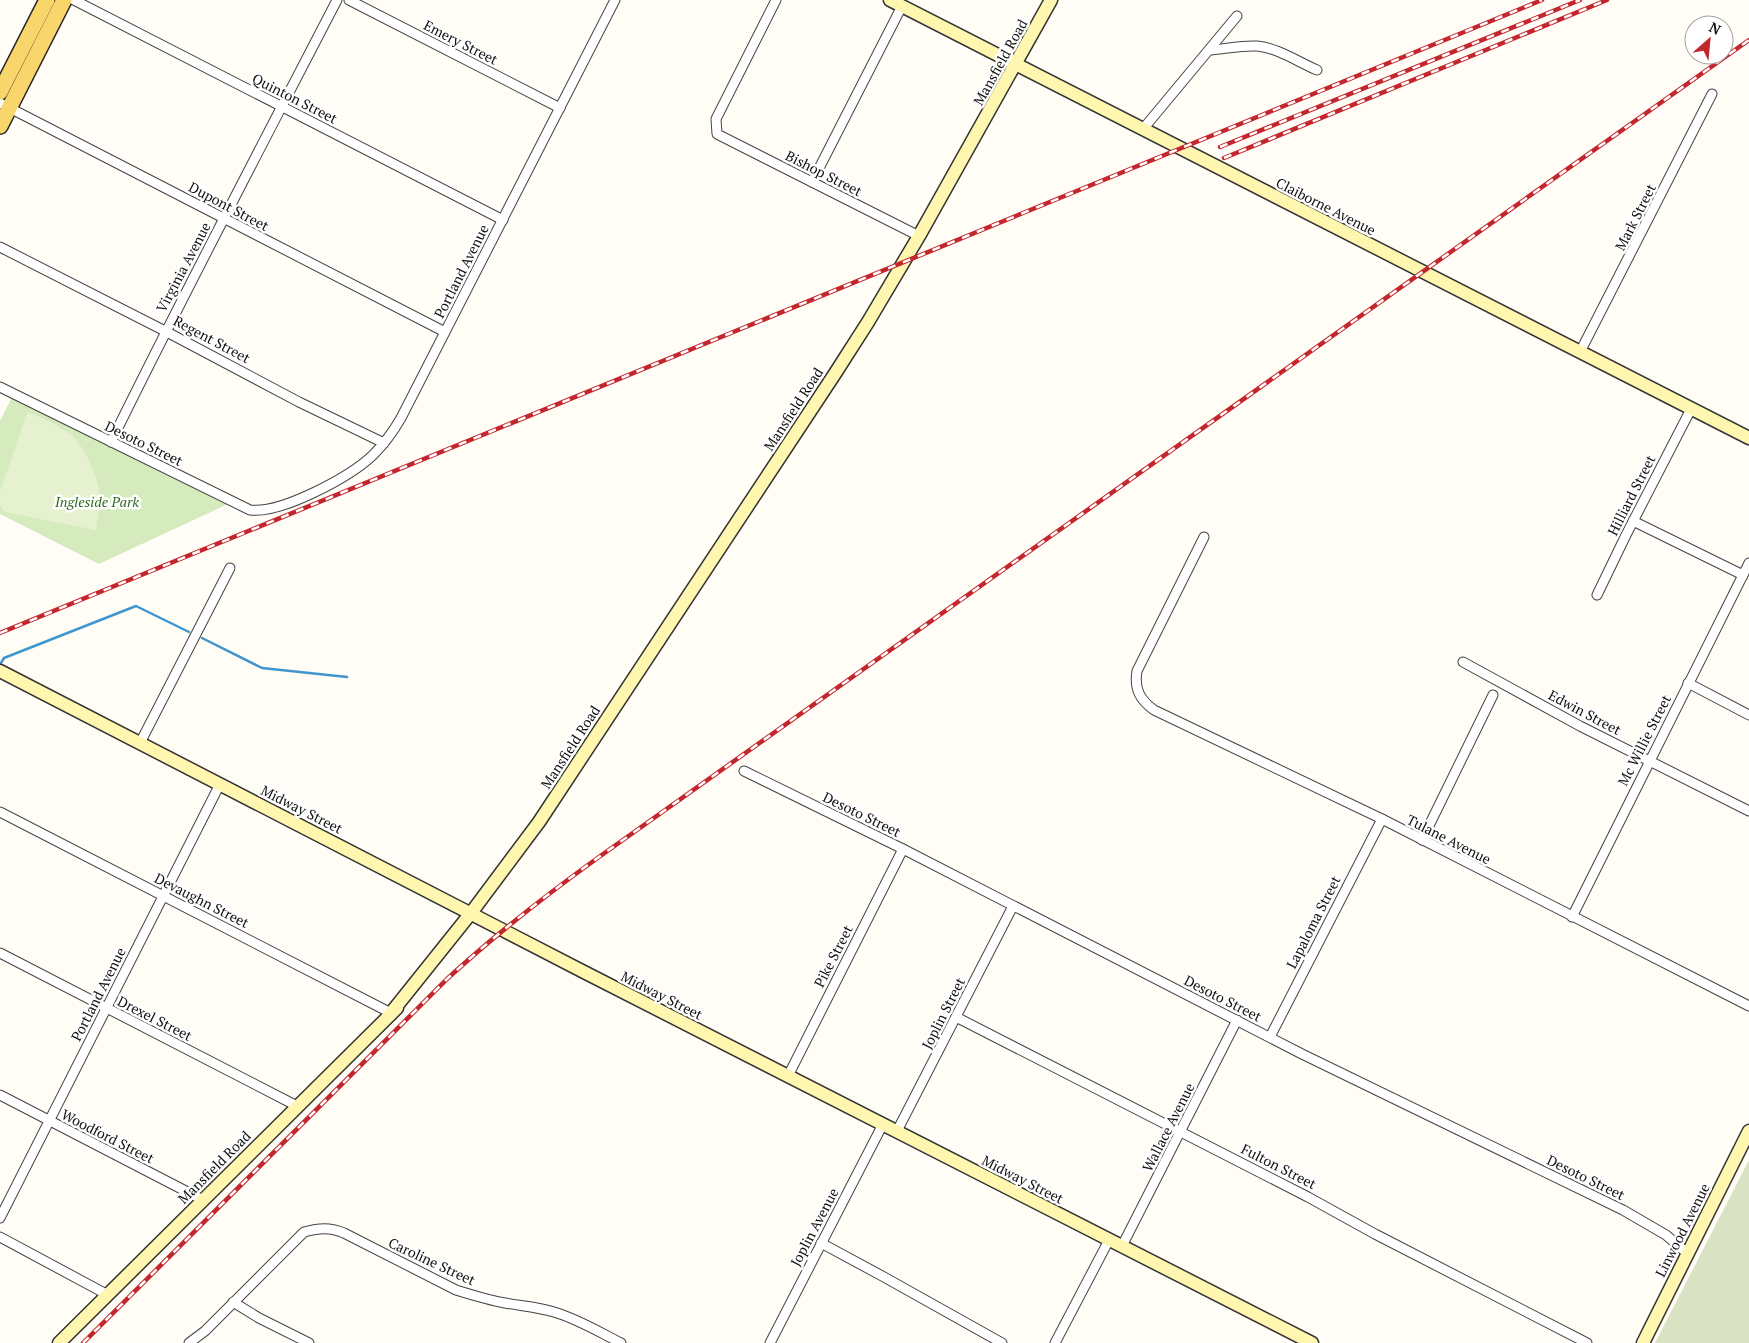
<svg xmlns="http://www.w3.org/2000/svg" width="1749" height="1343" font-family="'PT Serif',serif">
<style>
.green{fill:#d5ebbd}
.cemetery{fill:#d9e3c4}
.pitch{fill:#e6f2cf}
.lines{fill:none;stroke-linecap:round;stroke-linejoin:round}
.stream{stroke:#3f96cf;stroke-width:2.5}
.street-casing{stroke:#444;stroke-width:11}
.secondary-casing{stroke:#333;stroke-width:15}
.primary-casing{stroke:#222;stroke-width:18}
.street{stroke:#fff;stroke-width:9}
.secondary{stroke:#fff6b0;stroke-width:12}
.primary{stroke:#f9d66b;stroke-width:15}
.rail-casing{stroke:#c4262e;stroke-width:4.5}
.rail{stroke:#fff;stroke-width:2.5;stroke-dasharray:8;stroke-linecap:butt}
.labels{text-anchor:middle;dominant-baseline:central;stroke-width:5;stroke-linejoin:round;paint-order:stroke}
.street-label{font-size:14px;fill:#111;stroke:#fff}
.park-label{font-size:14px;font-style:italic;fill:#2f6b1f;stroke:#fff}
</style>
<rect width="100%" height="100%" fill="#fffdf5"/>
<!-- green -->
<path class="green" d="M12,397L228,504L99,564L0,514V421Z"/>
<!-- cemetery -->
<path class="cemetery" d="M1749,1160V1343H1655Z"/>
<!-- pitch -->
<path class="pitch" d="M27,412C61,426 79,433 93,470C97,479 100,490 100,500C100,510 97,521 96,530L5,512L0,505V492Z"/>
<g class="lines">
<!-- stream -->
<g class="stream">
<path d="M202,638L262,668L347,677"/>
<path d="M1,663L4,658L136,606L189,632"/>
</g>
<!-- street casing -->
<g class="street-casing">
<g id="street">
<path d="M74,0L503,220"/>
<path d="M349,0L560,108"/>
<path d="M776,0L716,119L717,134L919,236"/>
<path d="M1210,50C1225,49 1242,45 1257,46C1278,48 1298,62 1317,70"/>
<path d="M0,103L445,332"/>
<path d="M1143,129L1237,16"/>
<path d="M812,182L902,6"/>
<path d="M0,247L165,331L299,402L384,443"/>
<path d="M1580,352L1712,94"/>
<path d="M0,387L250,510C281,514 350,477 373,455C384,444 393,432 401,418L615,0"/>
<path d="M111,442C184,293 261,147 337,0"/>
<path d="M1633,521L1743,575"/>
<path d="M1204,537L1137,671C1134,689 1140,700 1154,710L1382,819L1749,1006"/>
<path d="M1597,595L1626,535L1691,409"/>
<path d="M1463,662L1580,726L1749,811"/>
<path d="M1688,683L1749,715"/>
<path d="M140,743L230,568"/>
<path d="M744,771L903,849L1302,1054L1623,1210L1666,1235L1687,1253"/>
<path d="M0,812L391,1013"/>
<path d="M1422,840L1493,695"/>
<path d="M1572,917L1749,563"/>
<path d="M0,953L297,1106"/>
<path d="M956,1017L1308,1197L1375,1234L1587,1343"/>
<path d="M1270,1037L1382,819"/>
<path d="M788,1076L903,849"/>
<path d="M0,1095L203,1200"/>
<path d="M897,1131L1013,906"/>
<path d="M0,1218L220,784"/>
<path d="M0,1237L108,1295"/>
<path d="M821,1243L884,1277L1002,1343"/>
<path d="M1122,1246L1237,1020"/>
<path d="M233,1302L259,1318L309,1343"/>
<path d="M189,1343L205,1331L304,1232C319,1228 330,1227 344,1233L456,1290C472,1295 488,1300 505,1303C522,1306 538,1307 554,1312C578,1319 599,1332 621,1343"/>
<path d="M770,1343L883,1124"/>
<path d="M1055,1343L1109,1240"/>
</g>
</g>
<!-- secondary casing -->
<g class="secondary-casing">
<g id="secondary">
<path d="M890,0L1749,438"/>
<path d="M0,671L584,972L1312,1343"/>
<path d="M391,1013L471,913L539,822L836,372L868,322L919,236L1051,0"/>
<path d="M59,1343L397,1008"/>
<path d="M1643,1343L1749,1131"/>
</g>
</g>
<!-- primary casing -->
<g class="primary-casing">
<g id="primary">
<path d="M0,92L47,0"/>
<path d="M0,126L64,0"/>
</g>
</g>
<!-- street -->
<use href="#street" class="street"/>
<!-- secondary -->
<use href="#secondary" class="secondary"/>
<!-- primary -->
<use href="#primary" class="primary"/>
<!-- rail casing -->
<g class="rail-casing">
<g id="rail">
<path d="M1220,147L1580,0"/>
<path d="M1224,158L1607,0"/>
<path d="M0,633L1542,0"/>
<path d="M83,1343L447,979C495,935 546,895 599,857L1749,40"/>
</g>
</g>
<!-- rail -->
<use href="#rail" class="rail"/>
</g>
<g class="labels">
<!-- street labels -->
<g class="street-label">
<text transform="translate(461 42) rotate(27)">Emery Street</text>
<text transform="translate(1000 62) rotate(-61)">Mansfield Road</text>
<text transform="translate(295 98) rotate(27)">Quinton Street</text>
<text transform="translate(824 173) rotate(27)">Bishop Street</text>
<text transform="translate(229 206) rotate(28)">Dupont Street</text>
<text transform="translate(1326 206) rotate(27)">Claiborne Avenue</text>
<text transform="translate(1635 217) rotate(-63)">Mark Street</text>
<text transform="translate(183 267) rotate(-62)">Virginia Avenue</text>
<text transform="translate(461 271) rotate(-63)">Portland Avenue</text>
<text transform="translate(212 339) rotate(28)">Regent Street</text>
<text transform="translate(793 409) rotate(-57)">Mansfield Road</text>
<text transform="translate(144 443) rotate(26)">Desoto Street</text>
<text transform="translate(1631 495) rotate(-63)">Hilliard Street</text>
<text transform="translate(1585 712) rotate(28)">Edwin Street</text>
<text transform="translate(1644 740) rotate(-63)">Mc Willie Street</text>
<text transform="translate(570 747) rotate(-57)">Mansfield Road</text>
<text transform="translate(302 809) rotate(27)">Midway Street</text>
<text transform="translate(862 814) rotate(26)">Desoto Street</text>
<text transform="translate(1449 839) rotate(27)">Tulane Avenue</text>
<text transform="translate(202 900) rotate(27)">Devaughn Street</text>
<text transform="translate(1313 922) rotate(-63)">Lapaloma Street</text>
<text transform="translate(833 956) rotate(-63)">Pike Street</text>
<text transform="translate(98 994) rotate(-63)">Portland Avenue</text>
<text transform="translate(662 995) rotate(27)">Midway Street</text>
<text transform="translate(1223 998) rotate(27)">Desoto Street</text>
<text transform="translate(943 1013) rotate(-63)">Joplin Street</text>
<text transform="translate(155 1018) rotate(27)">Drexel Street</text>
<text transform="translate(1168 1127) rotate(-63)">Wallace Avenue</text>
<text transform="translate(108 1136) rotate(27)">Woodford Street</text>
<text transform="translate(1279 1166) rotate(27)">Fulton Street</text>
<text transform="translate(214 1167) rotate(-45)">Mansfield Road</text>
<text transform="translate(1586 1177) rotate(26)">Desoto Street</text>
<text transform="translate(1023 1179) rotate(27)">Midway Street</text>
<text transform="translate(814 1227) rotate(-62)">Joplin Avenue</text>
<text transform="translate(1682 1230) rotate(-63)">Linwood Avenue</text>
<text transform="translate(432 1261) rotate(25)">Caroline Street</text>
</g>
<!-- park labels -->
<g class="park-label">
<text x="97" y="501">Ingleside Park</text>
</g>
</g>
<!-- north arrow -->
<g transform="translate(1709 40) rotate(27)"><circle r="24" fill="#ffffff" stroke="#a0a0a0"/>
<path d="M0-4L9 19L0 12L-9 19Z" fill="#c4262e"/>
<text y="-8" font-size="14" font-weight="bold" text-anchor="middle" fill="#111111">N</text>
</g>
</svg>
